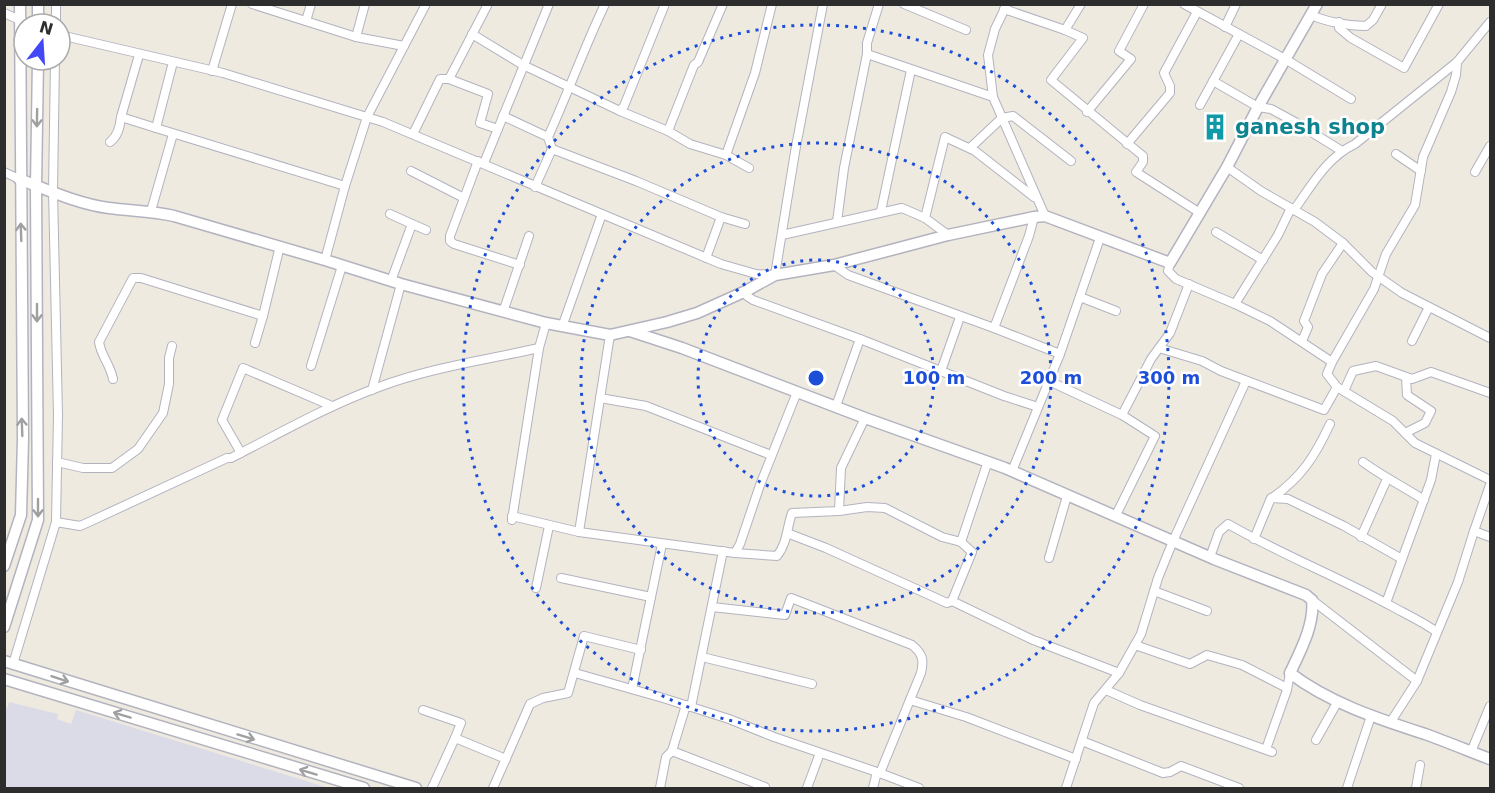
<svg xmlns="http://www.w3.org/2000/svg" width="1495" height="793" font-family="'DejaVu Sans',sans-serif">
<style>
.airport{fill:#dbdbe7}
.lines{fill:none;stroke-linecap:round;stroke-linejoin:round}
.street-casing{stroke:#b3b3c0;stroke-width:10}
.secondary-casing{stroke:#b3b3c0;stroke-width:13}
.street{stroke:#fff;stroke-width:8}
.secondary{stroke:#fff;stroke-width:10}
.oneway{stroke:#a0a0a0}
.ring{fill:none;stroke:#1d4ed8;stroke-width:3;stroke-dasharray:3 6}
.labels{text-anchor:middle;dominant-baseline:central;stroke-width:5;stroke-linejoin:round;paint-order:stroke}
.culture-label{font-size:21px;font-weight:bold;fill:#0d838f;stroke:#fff;text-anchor:start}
.centre{fill:#1d4ed8;stroke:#fff;stroke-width:3}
.ring-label{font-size:18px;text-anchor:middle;font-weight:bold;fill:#1d4ed8;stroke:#fff;stroke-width:5;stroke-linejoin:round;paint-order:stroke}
</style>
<rect width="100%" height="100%" fill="#eeeae0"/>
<!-- airport -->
<path class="airport" d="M9,702L58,714L57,719L71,724L76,710L329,788H5L4,707L7,708Z"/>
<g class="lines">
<!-- street casing -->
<g class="street-casing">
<g id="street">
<path d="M252,4L356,37L365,4"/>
<path d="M904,4L966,30"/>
<path d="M1007,4L995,29L988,55L993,97L1045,216"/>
<path d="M1184,4L1285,59L1351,99"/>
<path d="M1004,9L1065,30L1081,4"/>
<path d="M4,13L29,24"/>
<path d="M1311,15C1327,22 1349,26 1366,26L1373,20L1382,4"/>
<path d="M306,21L311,4"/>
<path d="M1339,22V28L1351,38L1404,68L1439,4"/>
<path d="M56,24V4"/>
<path d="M1225,27L1236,4"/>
<path d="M1065,30L1083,38L1051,80L1143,156V162L1136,172L1200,213"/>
<path d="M472,34L523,65L620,111L624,106L665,4"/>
<path d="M60,35L223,73L383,122L721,264L756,274L775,275L795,152L823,4"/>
<path d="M356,37L404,46"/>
<path d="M867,54L993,97"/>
<path d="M139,55L121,117L156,128"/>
<path d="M173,62L156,128L345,186"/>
<path d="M212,71L232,4"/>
<path d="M449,79L488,94L480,123L498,129"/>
<path d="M1213,81L1258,107L1271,109L1295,122L1342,151"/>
<path d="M1200,105L1239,34"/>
<path d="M620,111L668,131L694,65L698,62L723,4"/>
<path d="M1087,112L1131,59L1119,51L1144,4"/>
<path d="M503,116L548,137L552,149L535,187"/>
<path d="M668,131L690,144L726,155L755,73L772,4"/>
<path d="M413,134L440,79H449L488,4"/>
<path d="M548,137C568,93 584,48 605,4"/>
<path d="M110,142C118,136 120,127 121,117"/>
<path d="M1127,144L1170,93V86L1164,73L1197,12"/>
<path d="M970,148L1002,118L1013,116L1071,161"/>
<path d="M552,149L636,181L721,217L706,258"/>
<path d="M1396,154L1421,171"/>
<path d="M726,155L749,168"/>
<path d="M478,161L450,236V241L454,244L520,265"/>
<path d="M484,163L549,4"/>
<path d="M1227,167L1261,191L1315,222L1343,243L1372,272L1402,293L1490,338"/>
<path d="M411,171L464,198"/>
<path d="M4,172L19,179"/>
<path d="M1475,172L1490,146"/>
<path d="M1294,210C1312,185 1326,158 1355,144L1457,62L1490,22"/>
<path d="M151,211L173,134"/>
<path d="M881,211L911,70"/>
<path d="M390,214L412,224"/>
<path d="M721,217L745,224"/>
<path d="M925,218L945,137L975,151L1034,197"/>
<path d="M837,222L844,168L867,54V43L879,4"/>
<path d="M1216,232L1263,260"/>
<path d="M782,235L902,208L925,218L948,235"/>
<path d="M325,260L345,186L367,117L426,4"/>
<path d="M1170,263L1168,271L1176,279L1235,304L1278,235L1291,208"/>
<path d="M834,265L848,275L994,328L1029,236L1034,217"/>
<path d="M391,281L412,224L426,230"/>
<path d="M746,291L747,296L753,300L860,339L836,406"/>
<path d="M1080,297L1116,311"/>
<path d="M1235,304L1270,321L1332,362L1374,289L1386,254L1415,205L1423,157L1451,92L1456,75L1457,62"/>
<path d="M503,312L529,236"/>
<path d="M562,327L602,214"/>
<path d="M994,328L1060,354L1100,238"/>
<path d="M860,339L1004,396L1038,407"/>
<path d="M1302,341L1308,327L1304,321L1322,274L1343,243"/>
<path d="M1412,341L1429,307"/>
<path d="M255,343L263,316"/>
<path d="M1159,348L1202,361L1221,371L1324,410L1337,387L1393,421L1415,443L1490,480"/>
<path d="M1332,362L1327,374L1337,387"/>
<path d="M311,366L342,266"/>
<path d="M941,371L960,317"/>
<path d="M113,379C110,364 101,356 99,342L133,278H141L263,316L280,246"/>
<path d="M1049,381L1122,415"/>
<path d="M372,390L401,284"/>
<path d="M1344,391L1353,371L1376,366L1412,379L1431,372L1490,393"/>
<path d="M600,398L646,406L771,455"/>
<path d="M1405,433L1425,423L1431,411L1407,395L1406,377"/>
<path d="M241,453L222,420L243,368L332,406"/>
<path d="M57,462L83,468H112L138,449L163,413L169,384V358L172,346"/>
<path d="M1363,462C1382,476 1404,487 1424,500"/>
<path d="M1012,471L1060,354"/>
<path d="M1272,498C1302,477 1315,456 1330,424"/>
<path d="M839,511L841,468L865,418"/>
<path d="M1116,515L1155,436L1122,415L1151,359L1170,333L1189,284"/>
<path d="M512,516L579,532L610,335"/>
<path d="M512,520L539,348L546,323"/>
<path d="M56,522L80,526L89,522L227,458H231C280,433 327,406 379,387C430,368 485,360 539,348"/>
<path d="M1474,531L1490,485"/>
<path d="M579,532L735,553L740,544L760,485L797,392"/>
<path d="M1361,537L1387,479"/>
<path d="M1254,539L1271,498L1288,499L1344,526L1402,559"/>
<path d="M961,542L988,461"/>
<path d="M735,553L777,556C787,544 787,527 792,513L839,511L867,507L885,508L942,537L961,542L972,552L952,601L947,603L826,548L787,533"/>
<path d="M1210,557L1219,532L1228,524C1282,555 1339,577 1393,607C1408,615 1423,622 1437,632"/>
<path d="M1049,558L1067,496"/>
<path d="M561,578L651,597"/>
<path d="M536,588L549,526"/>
<path d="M1154,591L1207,611"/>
<path d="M1312,600L1417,681"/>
<path d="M952,601L1033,640"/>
<path d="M1386,603L1431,480L1436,454"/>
<path d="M712,607L785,615L791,598L912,645C923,654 924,660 921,673L880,773"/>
<path d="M1036,641L1119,673"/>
<path d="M1135,645L1190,664L1207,655L1242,665L1287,688"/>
<path d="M702,657L812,684"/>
<path d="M13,664L56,522L58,415L53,191L55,60"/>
<path d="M575,673L663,698L729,719L774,737L877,772L919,788"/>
<path d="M632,689L662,544"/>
<path d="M1106,690L1140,705L1272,752"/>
<path d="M910,700L966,717L1076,759"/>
<path d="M691,707L723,551"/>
<path d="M423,710L461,723L455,738"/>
<path d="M1390,723L1417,681L1458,582L1474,531L1490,537"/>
<path d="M1316,740L1338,701"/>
<path d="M1082,741L1163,773L1170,772L1181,766L1239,788"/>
<path d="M1266,749L1287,690L1290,673"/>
<path d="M672,751L765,787"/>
<path d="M1471,752L1490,706"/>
<path d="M432,788L455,738L506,759"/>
<path d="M493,788L530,704L543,698L568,693L584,636L641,650"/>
<path d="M660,788L666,757L672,751L686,705"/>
<path d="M807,788L820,753"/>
<path d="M873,788L877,772"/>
<path d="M1066,788L1094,703L1119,673L1141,634L1158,578L1173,541L1246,381"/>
<path d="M1347,788L1371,716"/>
<path d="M1416,788L1420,765"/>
</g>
</g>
<!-- secondary casing -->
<g class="secondary-casing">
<g id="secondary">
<path d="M38,4V24"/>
<path d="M19,179C48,190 78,204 109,208C131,211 152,211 174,216L325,260L401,284L546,323L610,335L667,322L697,313L746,291L775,275L834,265L948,235L1034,217L1045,216L1170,263L1227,167L1258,107L1317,4"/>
<path d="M630,331L682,348L865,418L1005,468L1214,559L1306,595L1312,600C1315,624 1300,652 1290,673C1329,703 1379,719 1425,734C1447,742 1469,751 1490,759"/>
<path d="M4,566L21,515L23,439L20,4"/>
<path d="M4,627L38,520L36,186L38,60"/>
<path d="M4,661L416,788"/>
<path d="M4,679L364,788"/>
</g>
</g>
<!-- street -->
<use href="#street" class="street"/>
<!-- secondary -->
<use href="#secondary" class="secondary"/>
</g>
<!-- one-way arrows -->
<defs><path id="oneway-shaft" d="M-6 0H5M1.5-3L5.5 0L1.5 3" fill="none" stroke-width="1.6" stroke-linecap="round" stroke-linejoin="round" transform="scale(1.5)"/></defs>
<g class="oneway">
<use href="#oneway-shaft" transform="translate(37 118) rotate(91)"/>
<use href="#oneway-shaft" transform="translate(21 232) rotate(-92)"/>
<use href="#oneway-shaft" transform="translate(37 313) rotate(90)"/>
<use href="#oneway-shaft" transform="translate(22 427) rotate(-92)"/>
<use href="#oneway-shaft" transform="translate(38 508) rotate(90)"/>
<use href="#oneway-shaft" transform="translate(60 679) rotate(18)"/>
<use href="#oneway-shaft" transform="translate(122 715) rotate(-163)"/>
<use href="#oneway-shaft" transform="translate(246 737) rotate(17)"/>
<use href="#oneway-shaft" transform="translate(308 772) rotate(-163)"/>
</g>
<!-- distance rings -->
<g class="ring">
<circle cx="816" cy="378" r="118"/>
<circle cx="816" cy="378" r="235"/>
<circle cx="816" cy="378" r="353"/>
</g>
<!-- icons -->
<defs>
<g id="building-bare" transform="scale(2.07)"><path d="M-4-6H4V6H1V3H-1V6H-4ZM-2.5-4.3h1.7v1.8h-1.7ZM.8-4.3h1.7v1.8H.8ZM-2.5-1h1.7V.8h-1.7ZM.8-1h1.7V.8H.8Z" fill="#0f9aa8" stroke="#fff" stroke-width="2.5" paint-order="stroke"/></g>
</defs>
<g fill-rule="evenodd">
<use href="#building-bare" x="1215" y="127"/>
</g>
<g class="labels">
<!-- culture labels -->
<g class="culture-label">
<text x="1235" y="127">ganesh shop</text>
</g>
</g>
<circle cx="816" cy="378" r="9" class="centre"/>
<g class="ring-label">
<text x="934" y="384">100 m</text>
<text x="1051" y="384">200 m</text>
<text x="1169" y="384">300 m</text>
</g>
<!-- border -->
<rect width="1495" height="793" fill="none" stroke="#2d2d2d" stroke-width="12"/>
<!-- north arrow -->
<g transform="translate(42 42) rotate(17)"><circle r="28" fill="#ffffff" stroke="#ababab" stroke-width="1.5"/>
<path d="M0-4.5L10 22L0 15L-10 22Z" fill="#4348f7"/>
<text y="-9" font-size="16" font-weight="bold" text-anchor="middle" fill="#2d2d2d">N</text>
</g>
</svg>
